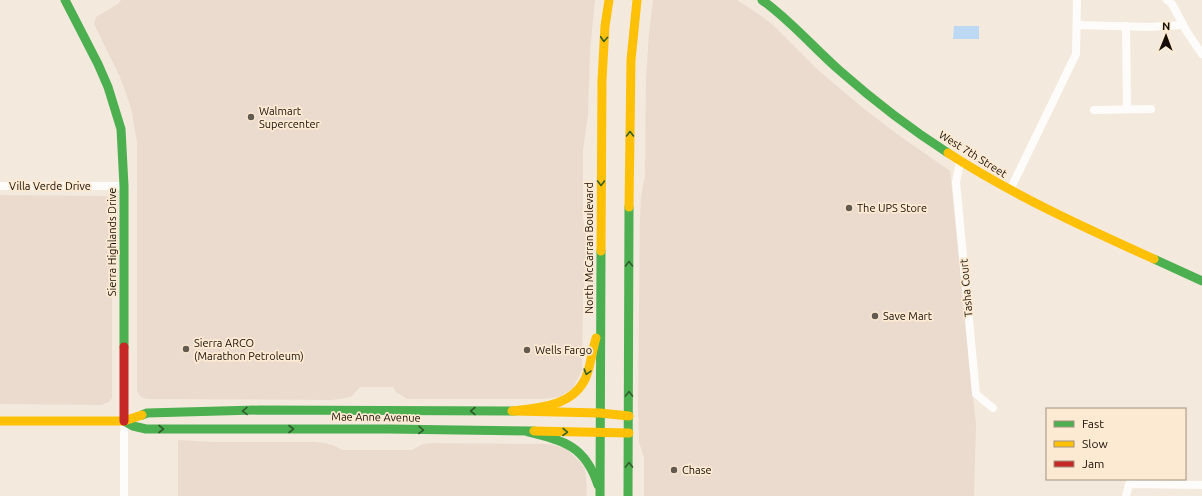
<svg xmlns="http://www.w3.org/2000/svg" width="1202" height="496" font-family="Ubuntu,sans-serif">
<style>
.commercial{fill:#ebdbce}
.water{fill:#bcd8f3}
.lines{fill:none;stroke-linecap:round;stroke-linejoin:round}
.street{stroke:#fdfcfa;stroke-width:8}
.fast{stroke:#4caf50;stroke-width:9}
.slow{stroke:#ffc107;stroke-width:9}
.jam{stroke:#c62828;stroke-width:9}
.oneway{stroke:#305e2a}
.poi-dot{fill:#635a50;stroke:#fdead2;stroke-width:1.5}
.labels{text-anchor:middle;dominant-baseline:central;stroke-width:3.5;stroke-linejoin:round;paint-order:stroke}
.poi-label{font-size:11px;fill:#150d04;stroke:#fdead2;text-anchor:start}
.street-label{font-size:11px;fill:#150d04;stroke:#fdead2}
</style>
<rect width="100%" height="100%" fill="#f3e9dc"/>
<!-- commercial -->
<g class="commercial">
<path d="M121,0H595L590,51L588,115L583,149V218L587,240L588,253L587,266L583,294L582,370L573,388L561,396L552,398L541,399H407L401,395L396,392L393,387H360L352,396L346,398L332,400L147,399L143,398L140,396L138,393L137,390V142L131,108L126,93L119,75L94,24L96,17L118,4Z"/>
<path d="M653,0H737L760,15L773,25L818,70L863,108L897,134L950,171L976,425L974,496H644V457L639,442L638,407L640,217L641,197L645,176L646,78L649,34Z"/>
<path d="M0,195L105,196L110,198L112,203V398L109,402L101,405L0,404Z"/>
<path d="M178,440L214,442H314L324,443L333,445L342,450H412L423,444L431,443L549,444L567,449L581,463L585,469L586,477L587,496H178Z"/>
</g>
<!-- water -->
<path class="water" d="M954,26H979V39H953Z"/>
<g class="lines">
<!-- street -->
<g class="street">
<path d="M1167,0L1172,4L1187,32L1202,54"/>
<path d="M1077,25L1148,27L1183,25"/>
<path d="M1126,26L1127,109"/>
<path d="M1094,110L1151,109"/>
<path d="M960,161L956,182L976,394L993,408"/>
<path d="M0,186H124"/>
<path d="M1010,190L1076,54L1077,0"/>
<path d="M124,421V496"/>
<path d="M1126,496L1129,484L1202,485"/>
</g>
<!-- fast -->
<g class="fast">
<path d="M65,0L98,64L108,87L121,129L124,186V347"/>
<path d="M762,0C790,20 813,47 839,70C873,100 909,128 948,153"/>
<path d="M1154,259L1202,281"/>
<path d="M142,415L147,413L260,410L515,411"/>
<path d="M124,421L133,426L146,429H389L534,431"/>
<path d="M528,432C565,441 585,446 598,485"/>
<path d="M600,496L601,251"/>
<path d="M628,496L629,207"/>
</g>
<!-- slow -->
<g class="slow">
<path d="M948,153C1013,195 1083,227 1154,259"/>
<path d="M629,207L631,60L637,0"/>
<path d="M601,251L602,80L605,26L609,0"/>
<path d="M512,411C539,408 574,406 586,377C591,365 592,351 596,338"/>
<path d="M515,411L600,413L629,416"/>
<path d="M0,421H124L142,415"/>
<path d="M534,431L629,433"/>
</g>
<!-- jam -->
<path class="jam" d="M124,347V421"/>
</g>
<!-- one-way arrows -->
<defs><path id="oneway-chevron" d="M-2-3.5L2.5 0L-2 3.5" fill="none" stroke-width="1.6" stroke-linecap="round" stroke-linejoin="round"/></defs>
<g class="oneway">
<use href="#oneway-chevron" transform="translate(604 39) rotate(94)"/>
<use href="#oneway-chevron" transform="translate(630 134) rotate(-90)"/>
<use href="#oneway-chevron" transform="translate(601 183) rotate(90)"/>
<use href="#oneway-chevron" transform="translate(629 264) rotate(-90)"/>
<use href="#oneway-chevron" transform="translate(587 372) rotate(106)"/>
<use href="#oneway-chevron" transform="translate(629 394) rotate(-89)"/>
<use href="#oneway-chevron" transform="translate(245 411) rotate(178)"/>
<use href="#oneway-chevron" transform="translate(473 411) rotate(-180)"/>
<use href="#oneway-chevron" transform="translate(161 429)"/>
<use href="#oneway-chevron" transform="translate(291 429)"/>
<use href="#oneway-chevron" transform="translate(421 430) rotate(1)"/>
<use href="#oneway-chevron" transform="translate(565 432) rotate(1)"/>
<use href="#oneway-chevron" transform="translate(629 465) rotate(-89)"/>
</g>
<!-- markers -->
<g class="poi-dot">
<circle cx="251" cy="117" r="4"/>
<circle cx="849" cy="208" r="4"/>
<circle cx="875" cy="316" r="4"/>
<circle cx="186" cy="349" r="4"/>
<circle cx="527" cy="350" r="4"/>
<circle cx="674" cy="470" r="4"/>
</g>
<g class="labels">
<!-- poi labels -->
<g class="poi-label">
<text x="259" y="111">Walmart<tspan x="259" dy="13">Supercenter</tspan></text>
<text x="857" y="208">The UPS Store</text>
<text x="883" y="316">Save Mart</text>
<text x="194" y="343">Sierra ARCO<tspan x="194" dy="13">(Marathon Petroleum)</tspan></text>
<text x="535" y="350">Wells Fargo</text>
<text x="682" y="470">Chase</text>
</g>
<!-- street labels -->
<g class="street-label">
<text transform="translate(973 154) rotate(32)">West 7th Street</text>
<text x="50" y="186">Villa Verde Drive</text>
<text transform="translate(112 242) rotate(-90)">Sierra Highlands Drive</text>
<text transform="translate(589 248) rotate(-90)">North McCarran Boulevard</text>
<text transform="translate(966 288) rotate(-95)">Tasha Court</text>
<text transform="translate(376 417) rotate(1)">Mae Anne Avenue</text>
</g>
</g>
<!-- legend -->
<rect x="1046" y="408" width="140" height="72" fill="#fdead2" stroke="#a09280"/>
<rect x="1054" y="421" width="20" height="6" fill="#4caf50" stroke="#a09280"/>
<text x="1082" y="428" font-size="12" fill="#150d04">Fast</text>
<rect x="1054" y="441" width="20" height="6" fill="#ffc107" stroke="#a09280"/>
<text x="1082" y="448" font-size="12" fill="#150d04">Slow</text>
<rect x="1054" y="461" width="20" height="6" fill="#c62828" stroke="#a09280"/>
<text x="1082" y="468" font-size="12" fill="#150d04">Jam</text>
<!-- north arrow -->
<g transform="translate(1166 36) rotate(1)" stroke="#fdead2" stroke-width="3" paint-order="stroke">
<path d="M0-3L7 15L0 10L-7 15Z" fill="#150d04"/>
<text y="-6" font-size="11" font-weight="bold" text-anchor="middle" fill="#150d04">N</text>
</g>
</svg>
